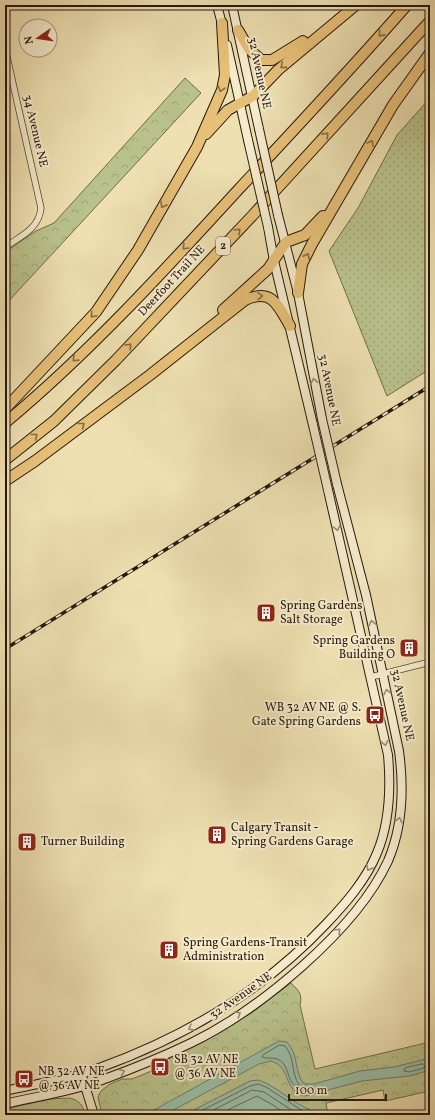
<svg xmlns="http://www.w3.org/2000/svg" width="435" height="1120" font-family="Vollkorn,serif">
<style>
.grass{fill:url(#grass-dots);stroke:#6f6c4c}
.park{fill:url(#park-crowns);stroke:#6f6c4c}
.water{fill:#9bbea7;stroke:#6c7b69}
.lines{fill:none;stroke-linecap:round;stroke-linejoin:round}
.shore{stroke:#606a5a;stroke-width:1}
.street-casing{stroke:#574935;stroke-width:7}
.secondary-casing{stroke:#25170c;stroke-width:10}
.highway-casing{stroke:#25170c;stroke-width:12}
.street{stroke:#f4ebcc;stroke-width:5.5}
.secondary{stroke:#f4ebcc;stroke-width:8}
.highway{stroke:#e7c078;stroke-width:10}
.rail-casing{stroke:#25170c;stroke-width:3.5}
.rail{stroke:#f4ebcc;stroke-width:2;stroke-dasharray:6;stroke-linecap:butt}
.secondary-bridge-casing{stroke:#25170c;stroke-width:10;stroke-linecap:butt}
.secondary-bridge{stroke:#f4ebcc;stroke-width:8}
.oneway{stroke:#866c42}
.oneway2{stroke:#978c76}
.labels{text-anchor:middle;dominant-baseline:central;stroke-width:4;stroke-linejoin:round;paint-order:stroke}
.shield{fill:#f4ebcc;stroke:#635746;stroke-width:1}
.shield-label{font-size:11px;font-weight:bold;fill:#25170c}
.street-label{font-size:12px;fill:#25170c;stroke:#f4ebcc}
.poi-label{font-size:12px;fill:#25170c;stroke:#f4ebcc;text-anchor:start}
</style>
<defs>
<pattern id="grass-dots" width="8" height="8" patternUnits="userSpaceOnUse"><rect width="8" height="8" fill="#b9c28b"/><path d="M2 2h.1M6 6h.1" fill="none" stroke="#9fa677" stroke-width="1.8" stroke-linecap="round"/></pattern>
<pattern id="park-crowns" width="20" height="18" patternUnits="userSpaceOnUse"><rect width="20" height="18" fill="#b9c28b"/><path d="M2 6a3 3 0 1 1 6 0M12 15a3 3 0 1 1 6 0" fill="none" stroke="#9fa677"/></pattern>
</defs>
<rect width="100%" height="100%" fill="#eee0b1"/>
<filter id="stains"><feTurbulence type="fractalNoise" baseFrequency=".005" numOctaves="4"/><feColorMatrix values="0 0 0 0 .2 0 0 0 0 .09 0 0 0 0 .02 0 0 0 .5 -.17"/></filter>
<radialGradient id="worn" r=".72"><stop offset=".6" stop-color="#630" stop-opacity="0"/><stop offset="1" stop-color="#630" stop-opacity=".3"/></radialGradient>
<!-- grass -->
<path class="grass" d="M430,98V369L387,396L329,251L358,208L397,135Z"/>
<!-- park -->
<g class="park">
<path d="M185,78L201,93L5,305V252L36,231L54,223Z"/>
<path d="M291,983C298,990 303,994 300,1005L315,1069L430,1042V1091L385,1101L383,1090L326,1103L328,1115H102L98,1097L101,1091L110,1084L122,1079H132L161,1067L171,1057L204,1041L253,1012Z"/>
<path d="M70,1098C80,1101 83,1105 85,1115H5V1109L50,1099Z"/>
</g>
<!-- water -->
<g class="water">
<path d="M279,1041L287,1042C299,1055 294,1072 304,1084H314L360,1071L394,1067L430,1058V1070L409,1076L362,1081L305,1096C288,1094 289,1075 280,1066C278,1064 274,1062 271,1061L259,1064L164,1115H145Z"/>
<path d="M259,1080C278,1087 292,1103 311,1110L314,1115H184L250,1081Z"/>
</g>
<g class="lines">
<!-- shore -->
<g class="shore">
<path d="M280,1045L285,1046C295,1057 291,1073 299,1085L298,1087C288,1084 289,1070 283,1063C275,1055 269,1060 262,1057L263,1055Z"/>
<path d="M423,1064L425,1066L424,1068L409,1072L404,1071L405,1068Z"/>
<path d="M193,1115L250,1086L258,1084L266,1087L309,1115"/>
<path d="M204,1115L252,1090L264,1092L299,1115"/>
<path d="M217,1115L257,1096L273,1105L287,1115"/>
</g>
<!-- street casing -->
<g class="street-casing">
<g id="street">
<path d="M5,48L41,208C39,229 21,236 5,247"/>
<path d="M371,677L430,662"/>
</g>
</g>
<!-- secondary casing -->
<g class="secondary-casing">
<g id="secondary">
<path d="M217,5L223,28"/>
<path d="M232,5L259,129"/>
<path d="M227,45L248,140"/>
<path d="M278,215L298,293L322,419"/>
<path d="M268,227L274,261L313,425"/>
<path d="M81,1073L94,1115"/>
<path d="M5,1091C36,1084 69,1079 99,1068C185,1037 263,991 326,924C346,903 366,880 377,853C390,822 391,789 388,755L328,490"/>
<path d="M5,1104C37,1096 71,1092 102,1080C132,1069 162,1057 191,1043C259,1010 356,930 388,861C403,826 404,788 399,751L366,595L337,484"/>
</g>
</g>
<!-- highway casing -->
<g class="highway-casing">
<g id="highway">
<path d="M238,30L249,49L261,60H272L303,41"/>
<path d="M206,134L228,110L253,96L278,70L356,5"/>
<path d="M298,293L302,264L312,244L393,105L430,53"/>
<path d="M223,310L268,269L286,242L305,235L323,216"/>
<path d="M5,409L96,312L138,250L197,147L222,90L225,75L222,23"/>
<path d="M5,423C89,353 164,271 238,190C295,129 352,68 407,5"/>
<path d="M5,460L54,421L116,360L253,215L430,21"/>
<path d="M5,481L35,461L150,375L245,300C272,288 278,305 290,326"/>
</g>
</g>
<!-- street -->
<use href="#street" class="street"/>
<!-- secondary -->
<use href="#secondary" class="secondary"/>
<!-- highway -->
<use href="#highway" class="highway"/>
<!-- rail casing -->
<g class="rail-casing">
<path id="rail" d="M5,649L430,386"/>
</g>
<!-- rail -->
<use href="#rail" class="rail"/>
<!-- secondary-bridge casing -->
<g class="secondary-bridge-casing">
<g id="secondary-bridge">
<path d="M259,129L278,215"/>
<path d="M248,140L268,227"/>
<path d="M322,419L337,484"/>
<path d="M313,425L328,490"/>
</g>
</g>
<!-- secondary-bridge -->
<use href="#secondary-bridge" class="secondary-bridge"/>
</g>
<!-- one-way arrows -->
<defs><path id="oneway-chevron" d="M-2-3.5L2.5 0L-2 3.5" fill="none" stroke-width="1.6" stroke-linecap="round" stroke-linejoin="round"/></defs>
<g class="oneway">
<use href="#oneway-chevron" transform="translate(381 34) rotate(132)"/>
<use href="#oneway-chevron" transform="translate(283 66) rotate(140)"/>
<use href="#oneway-chevron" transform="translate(221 89) rotate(107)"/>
<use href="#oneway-chevron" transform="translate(326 135) rotate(-48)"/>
<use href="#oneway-chevron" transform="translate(371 143) rotate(-60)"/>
<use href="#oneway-chevron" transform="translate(163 205) rotate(120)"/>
<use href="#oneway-chevron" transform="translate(238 231) rotate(-46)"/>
<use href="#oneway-chevron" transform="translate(185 247) rotate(134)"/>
<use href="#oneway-chevron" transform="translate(307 256) rotate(-63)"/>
<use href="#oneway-chevron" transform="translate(260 296) rotate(-2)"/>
<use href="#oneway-chevron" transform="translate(93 315) rotate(131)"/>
<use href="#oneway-chevron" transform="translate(129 346) rotate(-47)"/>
<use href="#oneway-chevron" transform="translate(75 359) rotate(136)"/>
<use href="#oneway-chevron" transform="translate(82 425) rotate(-38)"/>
<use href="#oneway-chevron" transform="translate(35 436) rotate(-39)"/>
</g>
<g class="oneway2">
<use href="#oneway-chevron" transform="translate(314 381) rotate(-101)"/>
<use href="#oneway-chevron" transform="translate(337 528) rotate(77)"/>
<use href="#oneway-chevron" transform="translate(372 623) rotate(-103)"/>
<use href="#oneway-chevron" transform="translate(387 692) rotate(-102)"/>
<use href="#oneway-chevron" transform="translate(385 743) rotate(78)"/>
<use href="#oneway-chevron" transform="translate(399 820) rotate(-76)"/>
<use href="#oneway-chevron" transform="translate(369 868) rotate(119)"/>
<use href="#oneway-chevron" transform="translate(338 931) rotate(-47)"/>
<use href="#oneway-chevron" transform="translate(238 1014) rotate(-33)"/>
<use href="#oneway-chevron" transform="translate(191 1028) rotate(151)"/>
<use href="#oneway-chevron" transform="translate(122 1072) rotate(-21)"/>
</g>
<!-- icons -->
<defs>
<g id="building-square" transform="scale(1)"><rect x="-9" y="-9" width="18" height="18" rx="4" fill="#8f2418" stroke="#f4ebcc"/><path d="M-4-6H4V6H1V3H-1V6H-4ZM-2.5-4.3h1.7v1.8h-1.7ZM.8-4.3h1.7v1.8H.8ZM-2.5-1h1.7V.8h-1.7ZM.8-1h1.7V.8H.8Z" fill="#fff"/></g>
<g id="bus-square" transform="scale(1)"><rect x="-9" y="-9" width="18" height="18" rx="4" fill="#8f2418" stroke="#f4ebcc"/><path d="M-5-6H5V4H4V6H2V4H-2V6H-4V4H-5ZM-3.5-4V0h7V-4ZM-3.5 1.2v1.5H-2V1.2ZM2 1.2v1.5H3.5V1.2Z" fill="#fff"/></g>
</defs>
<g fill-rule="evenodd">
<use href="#building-square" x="266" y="613"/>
<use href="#building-square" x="409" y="648"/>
<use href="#bus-square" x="375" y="715"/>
<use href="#building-square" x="217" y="835"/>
<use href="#building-square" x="27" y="842"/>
<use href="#building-square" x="169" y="950"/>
<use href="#bus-square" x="160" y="1067"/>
<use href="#bus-square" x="24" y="1079"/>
</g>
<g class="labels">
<!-- shield labels -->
<rect class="shield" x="216" y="237" width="14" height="18" rx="3"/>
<g class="shield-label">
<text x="223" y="246">2</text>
</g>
<!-- street labels -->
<g class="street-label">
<text transform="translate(259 73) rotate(78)">32 Avenue NE</text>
<text transform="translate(35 131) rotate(77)">34 Avenue NE</text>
<text transform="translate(172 281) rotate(-47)">Deerfoot Trail NE</text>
<text transform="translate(329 390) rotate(79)">32 Avenue NE</text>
<text transform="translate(402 705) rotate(78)">32 Avenue NE</text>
<text transform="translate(241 996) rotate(-35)">32 Avenue NE</text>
</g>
<!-- poi labels -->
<g class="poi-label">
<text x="280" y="606">Spring Gardens<tspan x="280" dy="14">Salt Storage</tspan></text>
<text x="395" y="641" text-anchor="end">Spring Gardens<tspan x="395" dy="14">Building O</tspan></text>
<text x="361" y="708" text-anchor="end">WB 32 AV NE @ S.<tspan x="361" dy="14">Gate Spring Gardens</tspan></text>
<text x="231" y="828">Calgary Transit -<tspan x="231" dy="14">Spring Gardens Garage</tspan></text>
<text x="41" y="842">Turner Building</text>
<text x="183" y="943">Spring Gardens-Transit<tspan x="183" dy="14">Administration</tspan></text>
<text x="174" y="1060">SB 32 AV NE<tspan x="174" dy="14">@ 36 AV NE</tspan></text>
<text x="38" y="1072">NB 32 AV NE<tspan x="38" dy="14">@ 36 AV NE</tspan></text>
</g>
</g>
<!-- margin -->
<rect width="435" height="1120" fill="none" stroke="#eee0b1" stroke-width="20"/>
<rect x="6" y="6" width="423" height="1108" fill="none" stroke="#25170c" stroke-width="2"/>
<rect x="10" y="10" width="415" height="1100" fill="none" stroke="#25170c"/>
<!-- north arrow -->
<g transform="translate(38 38) rotate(257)"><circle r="19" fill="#f4ebcc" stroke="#a1967f"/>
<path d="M0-3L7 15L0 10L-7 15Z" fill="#8f2418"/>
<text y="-6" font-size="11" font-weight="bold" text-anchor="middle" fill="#25170c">N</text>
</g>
<!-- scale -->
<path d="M289 1094v6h97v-6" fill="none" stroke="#25170c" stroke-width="2"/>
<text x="295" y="1094" font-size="12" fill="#25170c" stroke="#f4ebcc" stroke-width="3" paint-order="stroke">100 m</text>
<rect width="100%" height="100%" filter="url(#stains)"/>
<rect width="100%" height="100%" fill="url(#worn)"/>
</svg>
